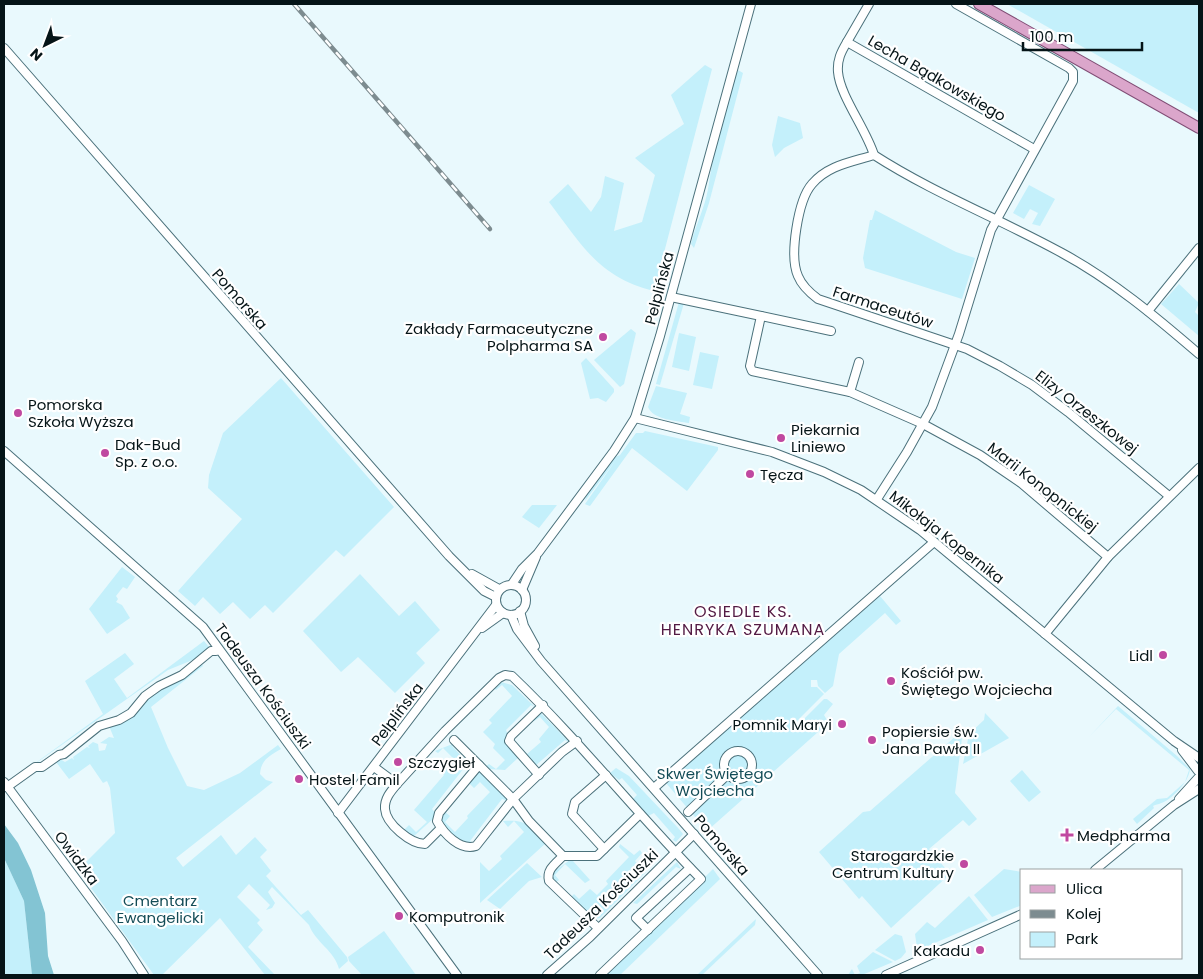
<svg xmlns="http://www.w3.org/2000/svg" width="1203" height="979" font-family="Poppins,sans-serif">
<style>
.green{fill:#c4f0fb}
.water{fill:#83c4d3}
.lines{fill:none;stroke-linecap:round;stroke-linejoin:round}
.minor-casing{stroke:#4b717b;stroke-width:10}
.major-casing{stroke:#804d75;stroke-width:12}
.minor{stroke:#fff;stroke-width:8}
.major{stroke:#dba6cb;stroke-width:10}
.rail-casing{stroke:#7d8c90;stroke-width:4.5}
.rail{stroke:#fff;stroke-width:2.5;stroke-dasharray:8;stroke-linecap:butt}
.poi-dot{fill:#c049a0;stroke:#fff;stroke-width:2}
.labels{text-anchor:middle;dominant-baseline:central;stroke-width:4.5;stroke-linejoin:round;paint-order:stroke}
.street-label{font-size:15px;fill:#051417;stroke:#fff}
.poi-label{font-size:15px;fill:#051417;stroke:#fff;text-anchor:start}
.park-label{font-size:15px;fill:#134c57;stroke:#fff}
.neighbourhood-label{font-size:16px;letter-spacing:1px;fill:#531b44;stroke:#fff}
</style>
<rect width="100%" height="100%" fill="#e9f9fd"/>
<!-- green -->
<g class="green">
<path d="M1007,4H1199V113Z"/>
<path d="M705,65L712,69L654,291C598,277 582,245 549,202L568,184L591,212L601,197L605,176L624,183L614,231L642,222L655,175L635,158L684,124L671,95Z"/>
<path d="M738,70L743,73L709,203L694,248L691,244C695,226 705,208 708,189C714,150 723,107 738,70Z"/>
<path d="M778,116L800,123L803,138L784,148L775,157L772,145Z"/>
<path d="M1029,185L1055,199L1040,226L1032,224L1038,213L1030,209L1024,219L1013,213Z"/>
<path d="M875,210L956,252L975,258L962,299L865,268L863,258L870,220H872Z"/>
<path d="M1179,284L1199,303L1195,312L1199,316V336L1161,304Z"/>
<path d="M679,302L684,303L660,385L656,384Z"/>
<path d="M631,329L636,333L624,384L620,387L594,360Z"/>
<path d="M679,333L696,337L689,371L672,367Z"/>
<path d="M700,352L719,356L712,389L693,385Z"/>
<path d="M586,358L614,389V392L606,402L598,398L590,399L581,363Z"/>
<path d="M281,378L394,507L344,557L336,550L273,613L265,605L250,619L233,602L220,614L203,597L195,606L178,591L242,519L208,488L209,475L223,433Z"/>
<path d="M656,386L687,393L680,414L690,417L689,423C678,421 653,420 648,407Z"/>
<path d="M645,431L718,447V450L687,491L632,448L590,506L587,505L585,504L616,460L585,501L586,496L615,457L620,455L636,433H643Z"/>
<path d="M532,505H557L539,528L522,517Z"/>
<path d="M122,567L135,577L127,589L123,587L116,596L118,599L116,602L122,605L130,618L107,634L89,609Z"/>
<path d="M360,574L399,616L415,601L440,630L416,653L425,663L395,693L358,657L341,672L303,631Z"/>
<path d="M880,596L901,621L896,625L885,613L839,654L833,686L825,693L818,686L817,680H811V687H817L824,694L793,725L795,727L799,723L827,722V724L707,831L666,783Z"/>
<path d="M204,641L209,647L195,659L168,670L12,780L103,714L85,681L125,653L134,664L114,679L127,698Z"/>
<path d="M201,663L203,666L151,707L168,748L187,786L204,790L240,773L278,745L281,749C269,756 261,760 260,774L266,780L273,782L176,858L183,867L221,835L236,855L255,837L267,850L260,857L271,871L266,876L301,915L308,910L347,957L348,961L339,969C335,951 315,942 309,925L272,887L268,892L275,903L272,908L266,910L270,905L249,884L237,897L260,920L257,923L263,930L248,947L275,975H265L220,918L162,975H154L78,870L115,833L110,788L107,781L103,783L90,764L69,779L56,762L41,772L34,771H41L58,758L65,762L72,758L74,760L73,757L87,747L90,748L88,746L93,742L98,744L99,751L105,750L107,744L100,743L109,737L114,738L109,726Z"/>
<path d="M501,682L512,685L536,708L531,705L506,730L508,735L506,742L519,757L505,770L489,769L485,767L489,764L496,769L505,760L493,748L495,744L483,732L492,723L489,720L512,696L502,685L496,690L494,688Z"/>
<path d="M824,699H827L833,704L824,715L827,720L801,722Z"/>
<path d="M1118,706L1177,756L1190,769C1189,782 1172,800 1159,804C1156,805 1154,805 1153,806L1154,808L1137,824L1133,819L1157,799L1167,798L1185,782L1189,770L1116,709L1088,738Z"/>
<path d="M541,713L570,743L565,740L535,766L515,747L518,744L527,754L541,742L539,739L549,727L540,717L534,721L532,719Z"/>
<path d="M985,713L1009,738L963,764L969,734L984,720Z"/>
<path d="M963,730L955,793L977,819L969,826L963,820L929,849L950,874L891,928L862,896L859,899L819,852L863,812L870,811Z"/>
<path d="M455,743L452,746L468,763L472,760L475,763L473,768L467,764L432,809L436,814L435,817L413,837L404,830L409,825L416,832L427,822L414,810L444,775L442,772L453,758L443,748L438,753L435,751Z"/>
<path d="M616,768L629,776L679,829L683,834L676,842L673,840L675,837L654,813L648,816L633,799L637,795L622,778L619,780L610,773Z"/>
<path d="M1022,770L1041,792L1029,802L1010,781Z"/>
<path d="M479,771L509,798L508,801L502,799L470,841L474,844H461L441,824V817L445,812L450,816L445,822L455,832L468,818L467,816L490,792L480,782L474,788L469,783Z"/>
<path d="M503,821C527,819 530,826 546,843L480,903V862L489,871L502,859L500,856L524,832L514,821L508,827Z"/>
<path d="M620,844L634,855L640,850L642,853L635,861L646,872L600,918L593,919L571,897L574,894L579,899L590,889L597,895L608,884L606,881L629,857L619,847Z"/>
<path d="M4,858L24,901L32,975H4Z"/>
<path d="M570,860L573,861L590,880L585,883L565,864L555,875L559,880L556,882L552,878L553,872Z"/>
<path d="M677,862L681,869L676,867L637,904L633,903Z"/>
<path d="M527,863L542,877L529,881L500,909L487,900Z"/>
<path d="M713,869L720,879L620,975H607Z"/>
<path d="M1004,869L1022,872V905L992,917L974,895Z"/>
<path d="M969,896L988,920L923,948H917L915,934L927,922L935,928Z"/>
<path d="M756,919L755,925L702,975H697Z"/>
<path d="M384,931L416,975H362L349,961L348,957Z"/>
<path d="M895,934L902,936L906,952L901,958L895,961L875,950Z"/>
<path d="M873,952L893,962L862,975H848L852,969L855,975L860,973L857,966Z"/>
</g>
<!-- water -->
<path class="water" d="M4,824L18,843L31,870L45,913L48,956L54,975H32L24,901L4,858Z"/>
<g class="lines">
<!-- minor casing -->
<g class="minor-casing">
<g id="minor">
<path d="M847,42L869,4"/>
<path d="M4,48L449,556L484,591L496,597"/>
<path d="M874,155C866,129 840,96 838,72C837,60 841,52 847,42L1034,149"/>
<path d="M671,297L761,316L750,366L752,371L850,392L923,424L980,455L1021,483L1108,557"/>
<path d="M1148,311L1199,248"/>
<path d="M761,316L831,331"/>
<path d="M850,392L859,362"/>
<path d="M635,418L772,452L824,472L861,490L920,530L1174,741L1199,758"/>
<path d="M4,451L203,627L457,975"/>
<path d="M1169,496L1068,412L1032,385L1000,366L967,349L818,299C810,293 802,286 798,276C789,256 798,200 812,184C828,165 852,162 874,155C933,193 1000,219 1062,253C1112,280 1156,317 1199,354"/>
<path d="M877,499L907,452L932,407L959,334L991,230L1073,81V72L1069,68L956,4"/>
<path d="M472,574L499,589"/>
<path d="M512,584L522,569L538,553L614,451L635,418L660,336L751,4"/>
<circle cx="511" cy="600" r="15"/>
<path d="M522,590L536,557"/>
<path d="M520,611L524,626L535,646"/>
<path d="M511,615L517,629L541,661L818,975"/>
<path d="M482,628L503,613"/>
<path d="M1045,634L1108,557L1199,468"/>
<path d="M454,740L513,799L562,752L577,741"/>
<path d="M1182,750L1198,771"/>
<circle cx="738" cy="765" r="14"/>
<path d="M479,765L439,813L437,821C444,834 460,851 476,846L513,799L529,821L563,856"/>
<path d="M374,767L397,784L445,731L499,678L505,675L512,676C579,740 636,813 701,879L600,975"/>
<path d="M539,775L509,741L511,736L543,705"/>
<path d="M4,782L122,941L144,975"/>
<path d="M397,784C391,791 384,799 385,809C386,824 411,844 425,844L441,828"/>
<path d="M7,787L35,767H42L59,755L64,754L99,726L119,720L131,713L145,696L159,686L182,675L211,651H216"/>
<path d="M654,788L934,542"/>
<path d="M1179,799L1198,778"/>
<path d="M688,812L728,774"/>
<path d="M338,813L496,605"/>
<path d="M604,849L572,814L575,802L606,775"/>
<path d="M1095,870L1174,805L1199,789"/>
<path d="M598,928L549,881C546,870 555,864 563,856H597L640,814"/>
<path d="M648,930L636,918L690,868"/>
<path d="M547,975L590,937L694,834"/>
<path d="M886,975L1022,914"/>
</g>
</g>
<!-- major casing -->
<g class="major-casing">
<path id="major" d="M979,4L1199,128"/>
</g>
<!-- minor -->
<use href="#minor" class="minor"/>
<!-- major -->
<use href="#major" class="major"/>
<!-- rail casing -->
<g class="rail-casing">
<path id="rail" d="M294,4L490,229"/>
</g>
<!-- rail -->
<use href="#rail" class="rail"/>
</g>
<!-- markers -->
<g class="poi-dot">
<circle cx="603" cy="337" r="5"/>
<circle cx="18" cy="413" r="5"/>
<circle cx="781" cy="438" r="5"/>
<circle cx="105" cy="453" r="5"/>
<circle cx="750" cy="474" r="5"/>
<circle cx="1163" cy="655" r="5"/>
<circle cx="891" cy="681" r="5"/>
<circle cx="842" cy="724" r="5"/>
<circle cx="872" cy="740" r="5"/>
<circle cx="398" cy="762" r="5"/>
<circle cx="299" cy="779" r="5"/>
<path d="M1064.5 827.5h5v5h5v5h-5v5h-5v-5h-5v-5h5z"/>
<circle cx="964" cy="864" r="5"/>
<circle cx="399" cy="916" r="5"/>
<circle cx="980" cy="950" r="5"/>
</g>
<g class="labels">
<!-- street labels -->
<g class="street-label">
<text transform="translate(937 78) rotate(30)">Lecha Bądkowskiego</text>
<text transform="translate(659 288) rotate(-75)">Pelplińska</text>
<text transform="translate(240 299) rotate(49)">Pomorska</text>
<text transform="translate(883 307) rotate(18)">Farmaceutów</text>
<text transform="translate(1087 412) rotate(38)">Elizy Orzeszkowej</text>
<text transform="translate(1043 487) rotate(38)">Marii Konopnickiej</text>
<text transform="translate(947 537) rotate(38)">Mikołaja Kopernika</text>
<text transform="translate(263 686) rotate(54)">Tadeusza Kościuszki</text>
<text transform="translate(397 714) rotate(-53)">Pelplińska</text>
<text transform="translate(722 845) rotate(49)">Pomorska</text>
<text transform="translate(77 858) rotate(53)">Owidzka</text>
<text transform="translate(601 904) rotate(-44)">Tadeusza Kościuszki</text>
</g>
<!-- poi labels -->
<g class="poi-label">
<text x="593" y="328" text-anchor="end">Zakłady Farmaceutyczne<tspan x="593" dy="17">Polpharma SA</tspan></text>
<text x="28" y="404">Pomorska<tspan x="28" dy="17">Szkoła Wyższa</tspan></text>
<text x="791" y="429">Piekarnia<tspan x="791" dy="17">Liniewo</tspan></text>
<text x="115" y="444">Dak-Bud<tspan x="115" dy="17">Sp. z o.o.</tspan></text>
<text x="760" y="474">Tęcza</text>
<text x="1153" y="655" text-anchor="end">Lidl</text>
<text x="901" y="672">Kościół pw.<tspan x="901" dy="17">Świętego Wojciecha</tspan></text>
<text x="832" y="724" text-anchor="end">Pomnik Maryi</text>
<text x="882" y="731">Popiersie św.<tspan x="882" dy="17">Jana Pawła II</tspan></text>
<text x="408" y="762">Szczygieł</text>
<text x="309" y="779">Hostel Famil</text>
<text x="1077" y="835">Medpharma</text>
<text x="954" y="855" text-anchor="end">Starogardzkie<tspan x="954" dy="17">Centrum Kultury</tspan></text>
<text x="409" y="916">Komputronik</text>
<text x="970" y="950" text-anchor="end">Kakadu</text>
</g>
<!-- park labels -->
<g class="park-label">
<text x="715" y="773">Skwer Świętego<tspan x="715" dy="17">Wojciecha</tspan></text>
<text x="160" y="900">Cmentarz<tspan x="160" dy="17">Ewangelicki</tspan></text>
</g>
<!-- neighbourhood labels -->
<g class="neighbourhood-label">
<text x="743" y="611">OSIEDLE KS.<tspan x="743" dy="18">HENRYKA SZUMANA</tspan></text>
</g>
</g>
<!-- border -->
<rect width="1203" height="979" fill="none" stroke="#051417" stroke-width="10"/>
<!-- legend -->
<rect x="1020" y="869" width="162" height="90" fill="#ffffff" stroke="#9ba1a2"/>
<rect x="1030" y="885" width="25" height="8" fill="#dba6cb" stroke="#9ba1a2"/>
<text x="1066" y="894" font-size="15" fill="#051417">Ulica</text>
<rect x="1030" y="910" width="25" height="8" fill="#7d8c90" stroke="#9ba1a2"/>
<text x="1066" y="919" font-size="15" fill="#051417">Kolej</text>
<rect x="1030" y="932" width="25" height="15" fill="#c4f0fb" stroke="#9ba1a2"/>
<text x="1066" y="944" font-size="15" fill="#051417">Park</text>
<!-- north arrow -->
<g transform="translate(45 45) rotate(222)" stroke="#ffffff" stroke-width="4" paint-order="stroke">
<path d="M0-4L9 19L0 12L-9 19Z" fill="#051417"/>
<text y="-8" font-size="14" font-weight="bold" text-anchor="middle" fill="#051417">N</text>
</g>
<!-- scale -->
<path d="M1023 42v8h119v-8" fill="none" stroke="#051417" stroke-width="2.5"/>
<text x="1030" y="42" font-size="15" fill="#051417" stroke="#ffffff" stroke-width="4" paint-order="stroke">100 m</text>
</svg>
